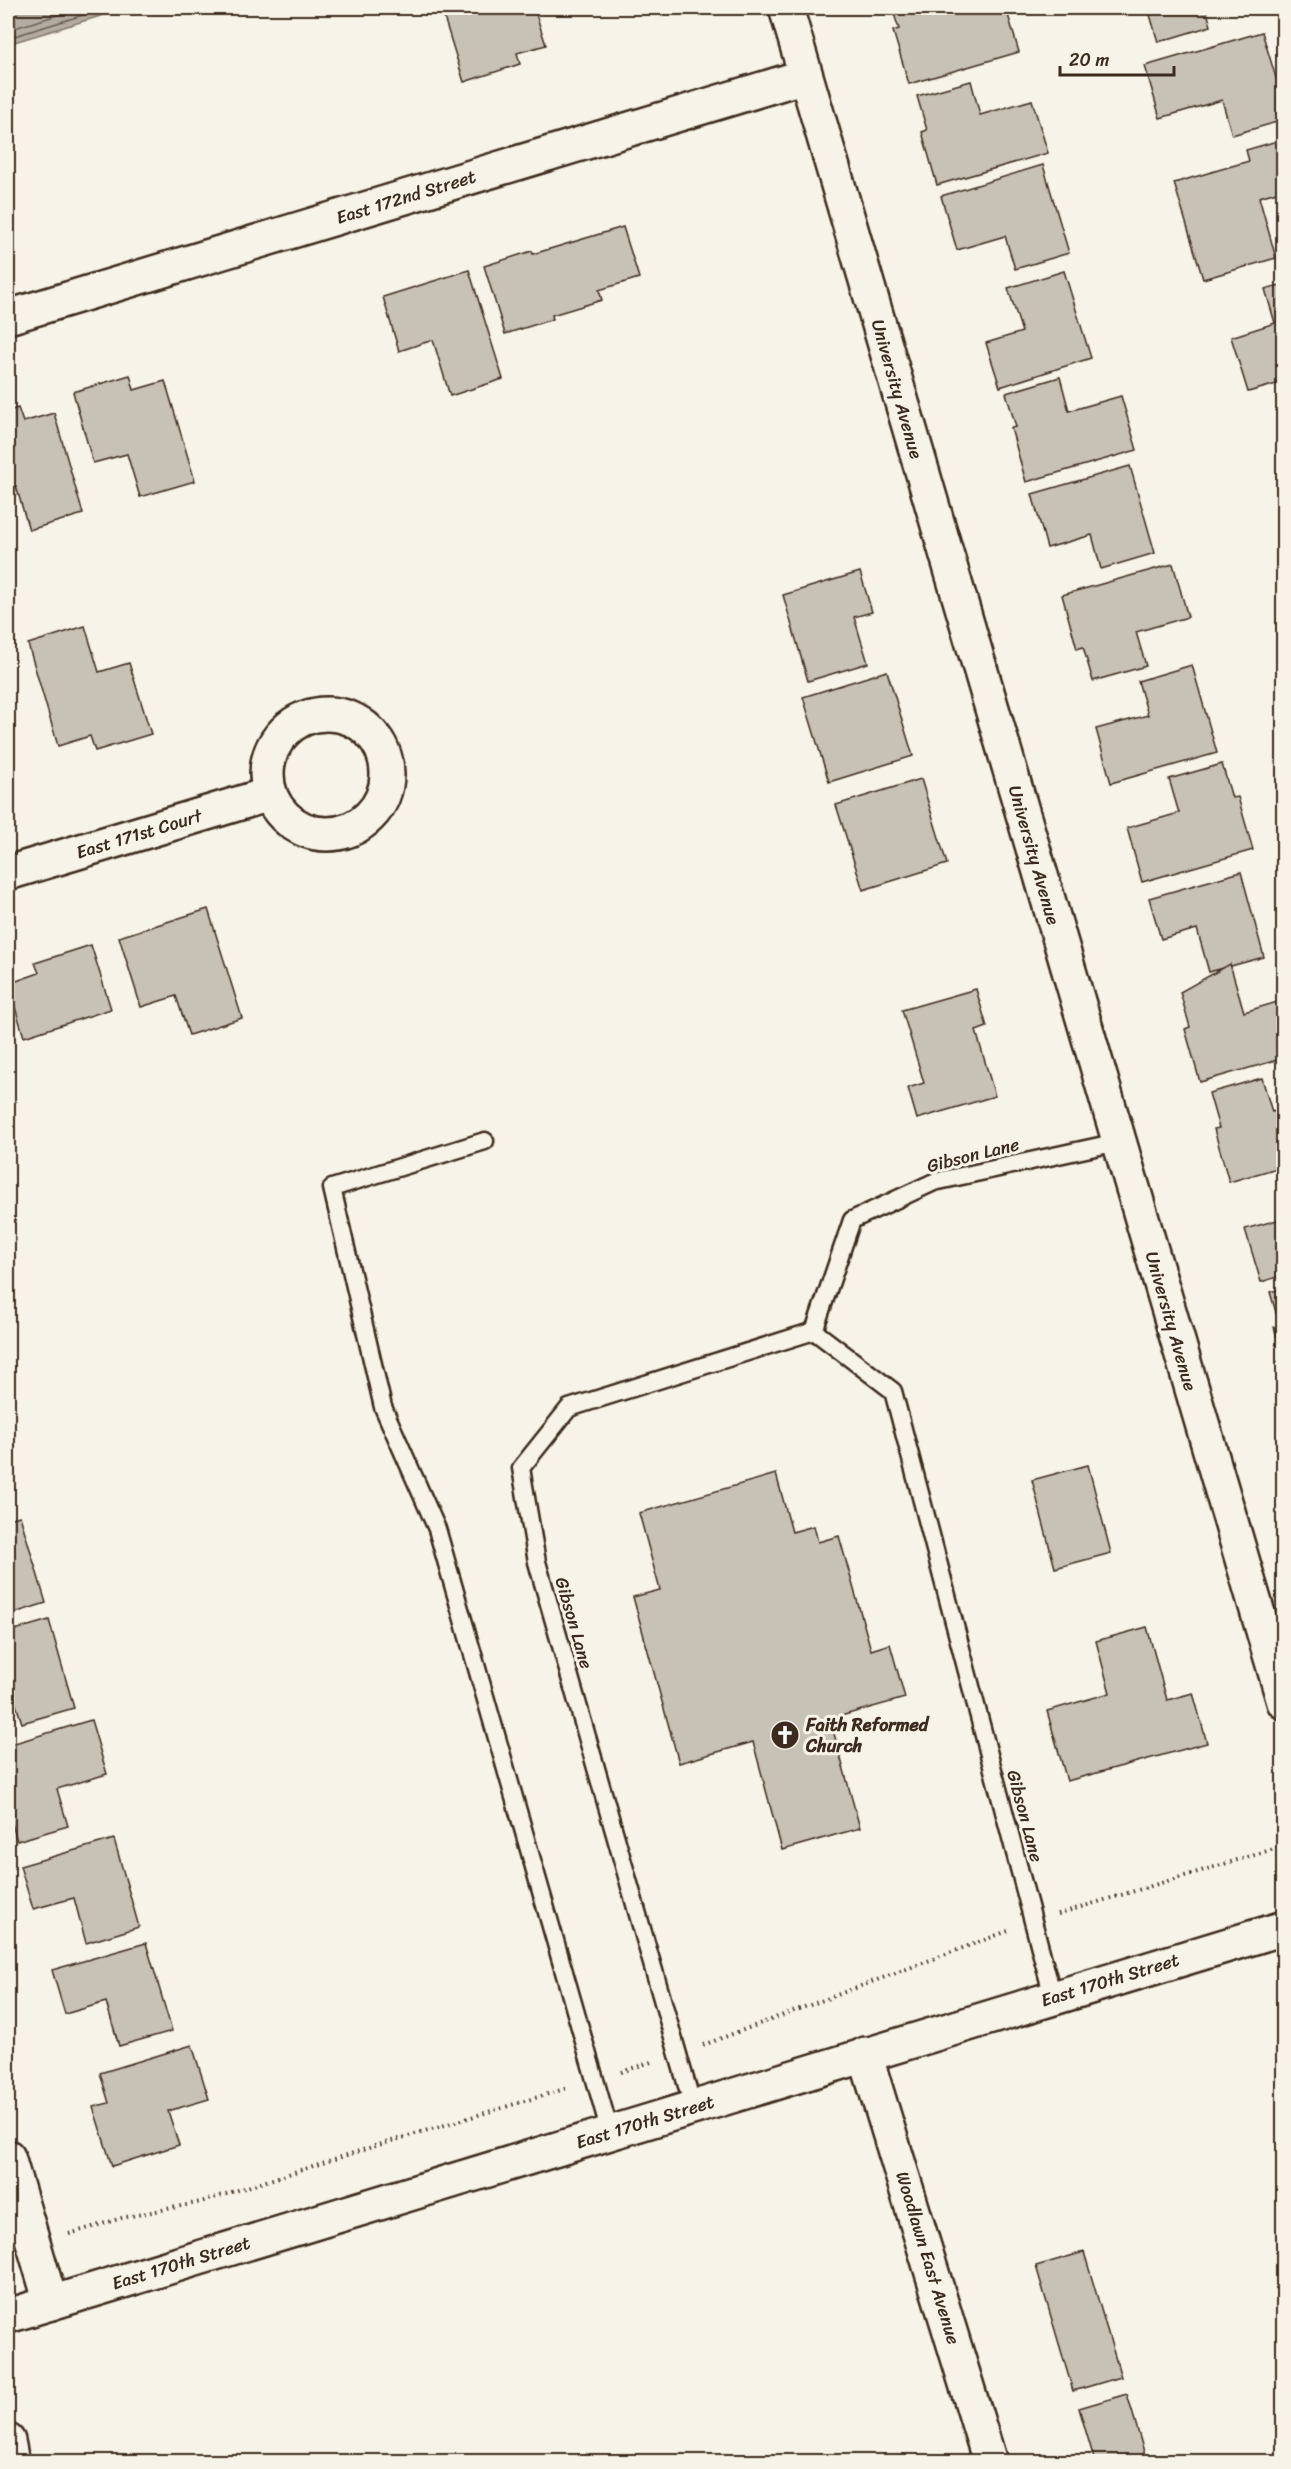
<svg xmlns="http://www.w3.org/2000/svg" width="1291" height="2469" font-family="Sriracha,sans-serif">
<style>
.water{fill:#b4aca0;stroke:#84786c;stroke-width:1.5}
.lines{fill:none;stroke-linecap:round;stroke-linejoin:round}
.shore{stroke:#6b5e52;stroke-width:1.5}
.building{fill:#c8c1b6;stroke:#3b2a1e;stroke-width:1.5}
.service-casing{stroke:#3b2a1e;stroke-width:21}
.minor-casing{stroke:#3b2a1e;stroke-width:38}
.tertiary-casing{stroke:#3b2a1e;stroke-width:38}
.path{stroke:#3b2a1e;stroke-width:4;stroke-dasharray:1.5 4.5;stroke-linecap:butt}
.service{stroke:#f7f3e8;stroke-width:16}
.minor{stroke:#f7f3e8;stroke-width:33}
.tertiary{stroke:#f7f3e8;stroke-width:33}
.labels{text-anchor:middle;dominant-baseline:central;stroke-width:6;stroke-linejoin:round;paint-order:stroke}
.street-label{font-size:18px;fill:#3b2a1e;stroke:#f7f3e8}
.poi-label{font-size:18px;font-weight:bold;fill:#3b2a1e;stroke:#f7f3e8;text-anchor:start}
</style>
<rect width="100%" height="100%" fill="#f7f3e8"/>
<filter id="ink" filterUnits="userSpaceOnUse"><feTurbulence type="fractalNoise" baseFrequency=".0167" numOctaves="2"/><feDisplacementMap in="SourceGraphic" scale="12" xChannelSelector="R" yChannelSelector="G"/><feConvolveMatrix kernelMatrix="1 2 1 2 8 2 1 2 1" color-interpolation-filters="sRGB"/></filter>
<g filter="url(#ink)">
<!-- water -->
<path class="water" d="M8,8H127L8,44Z"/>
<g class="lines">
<!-- shore -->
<g class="shore">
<path d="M8,30L81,8"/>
<path d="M8,38L106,8"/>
</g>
</g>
<!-- building -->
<g class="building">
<path d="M464,8H534L546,45L517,53L520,64L464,82L443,14Z"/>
<path d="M892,8H950L952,13L972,8H1006L1019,52L909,84L893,31L899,29Z"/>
<path d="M1148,8H1206L1211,26L1158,42Z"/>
<path d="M1262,32L1284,104V120L1232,135L1222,100L1160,118L1145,66Z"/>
<path d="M971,81L980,115L1032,100L1048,153L937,185L922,132L927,130L917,96Z"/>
<path d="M1284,139V190L1259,197L1276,258L1203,279L1174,183L1249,161L1246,150Z"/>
<path d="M1043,165L1069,253L1015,269L1005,236L957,250L941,196Z"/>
<path d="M623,227L639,278L599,290L602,300L552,315L553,319L505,334L484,266L532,251L533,254Z"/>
<path d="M469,270L503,379L450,396L433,340L399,351L383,297Z"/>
<path d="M1064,271L1091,358L1000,387L986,343L1022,332L1008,288Z"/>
<path d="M1284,284V382L1248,392L1231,337L1275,323L1265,289Z"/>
<path d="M130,375L134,390L165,381L195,481L140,497L127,454L93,463L73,392Z"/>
<path d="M1060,377L1069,411L1121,396L1137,450L1026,482L1011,428L1016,427L1006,393Z"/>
<path d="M18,408L23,422L54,413L83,514L29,530L16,486L8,489V411Z"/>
<path d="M1130,466L1155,553L1101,569L1092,535L1047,548L1032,494Z"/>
<path d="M1173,564L1188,617L1136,632L1146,666L1093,681L1083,647L1077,649L1062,595Z"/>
<path d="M860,572L872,612L854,617L868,663L808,681L783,595Z"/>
<path d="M85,626L99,672L129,663L151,734L95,751L90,736L58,746L28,644Z"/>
<path d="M1192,665L1217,753L1111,783L1096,729L1148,715L1138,681Z"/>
<path d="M887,671L913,756L829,782L803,697Z"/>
<path d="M1222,764L1232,798L1238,797L1253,850L1142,882L1127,828L1179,813L1169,779Z"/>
<path d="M921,779L947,864L863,890L836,805Z"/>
<path d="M1241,872L1264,957L1209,972L1197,929L1161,939L1149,898Z"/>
<path d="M208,909L242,1018L189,1035L176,996L141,1007L119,937Z"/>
<path d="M91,945L111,1009L24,1037L8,984L39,973L35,963Z"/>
<path d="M1230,964L1244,1012L1284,1000V1058L1200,1082L1185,1029L1190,1027L1180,992Z"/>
<path d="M976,989L987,1027L976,1031L995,1096L917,1119L908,1088L924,1083L902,1010Z"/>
<path d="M1262,1078L1272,1112L1284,1109V1166L1229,1182L1214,1129L1219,1128L1209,1093Z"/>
<path d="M1284,1218V1275L1261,1282L1245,1229Z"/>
<path d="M1284,1288V1358L1274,1327L1280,1326L1270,1292Z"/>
<path d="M1088,1465L1111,1553L1055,1568L1032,1480Z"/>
<path d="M776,1474L792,1532L814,1526L818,1542L839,1536L871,1650L890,1644L905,1698L830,1719L860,1828L782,1850L753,1742L679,1763L633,1597L660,1590L639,1513Z"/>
<path d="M20,1516L46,1603L8,1615V1519Z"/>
<path d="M49,1620L74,1708L22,1723L8,1680V1632Z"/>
<path d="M1147,1627L1167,1700L1193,1693L1207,1743L1067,1781L1047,1711L1110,1693L1096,1641Z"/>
<path d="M91,1720L107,1774L57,1789L68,1826L17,1841L8,1810V1745Z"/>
<path d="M114,1839L139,1927L86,1943L74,1898L33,1909L20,1866Z"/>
<path d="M146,1943L172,2031L119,2046L106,2002L65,2014L52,1970Z"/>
<path d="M192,2045L209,2099L168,2111L179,2145L112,2166L93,2107L109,2103L100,2073Z"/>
<path d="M1084,2252L1121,2377L1073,2391L1036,2266Z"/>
<path d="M1127,2394L1147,2462H1095L1079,2408Z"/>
</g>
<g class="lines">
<!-- service casing -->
<g class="service-casing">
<g id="service">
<path d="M485,1141L332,1188L383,1407L437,1529L610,2132"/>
<path d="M814,1331L852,1220L934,1182L1118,1142"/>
<path d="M693,2107L537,1562L521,1468L569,1408L814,1331L893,1391L1053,1997"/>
</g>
</g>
<!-- minor casing -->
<g class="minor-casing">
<g id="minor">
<path d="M786,8L1284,1702"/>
<path d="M8,317L805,76"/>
<circle cx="327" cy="774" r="60"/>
<path d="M8,873L270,794"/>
<path d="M865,2054L990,2462"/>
<path d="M8,2157L51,2303"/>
<path d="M8,2441L12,2462"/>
</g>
</g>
<!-- tertiary casing -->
<g class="tertiary-casing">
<path id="tertiary" d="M8,2316L1284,1928"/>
</g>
<!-- path -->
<g class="path">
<path d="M1058,1914L1284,1846"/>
<path d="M703,2045L1008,1931"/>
<path d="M621,2072L651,2062"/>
<path d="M69,2234L122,2218L201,2202L375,2146L568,2088"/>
</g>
<!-- service -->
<use href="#service" class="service"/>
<!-- minor -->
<use href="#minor" class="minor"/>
<!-- tertiary -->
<use href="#tertiary" class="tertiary"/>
</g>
</g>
<!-- icons -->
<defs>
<g id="church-disc" transform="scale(1.5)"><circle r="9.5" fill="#3b2a1e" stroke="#f7f3e8"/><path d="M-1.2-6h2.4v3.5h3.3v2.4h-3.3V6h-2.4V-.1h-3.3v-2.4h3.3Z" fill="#fff"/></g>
</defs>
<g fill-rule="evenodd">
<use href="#church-disc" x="785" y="1735"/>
</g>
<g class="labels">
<!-- street labels -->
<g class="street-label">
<text transform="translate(406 197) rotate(-17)">East 172nd Street</text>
<text transform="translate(897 389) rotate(74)">University Avenue</text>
<text transform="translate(139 834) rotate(-17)">East 171st Court</text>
<text transform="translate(1034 855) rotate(74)">University Avenue</text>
<text transform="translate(973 1155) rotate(-14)">Gibson Lane</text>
<text transform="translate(1171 1321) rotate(74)">University Avenue</text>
<text transform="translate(574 1623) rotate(74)">Gibson Lane</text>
<text transform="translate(1025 1816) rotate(75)">Gibson Lane</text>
<text transform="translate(1110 1980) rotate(-17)">East 170th Street</text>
<text transform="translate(645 2122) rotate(-17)">East 170th Street</text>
<text transform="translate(928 2258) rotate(73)">Woodlawn East Avenue</text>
<text transform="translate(181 2263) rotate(-17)">East 170th Street</text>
</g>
<!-- poi labels -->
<g class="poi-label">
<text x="806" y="1725">Faith Reformed<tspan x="806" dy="21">Church</tspan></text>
</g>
</g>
<!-- margin -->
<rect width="1291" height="2469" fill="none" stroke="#f7f3e8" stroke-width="30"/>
<rect x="15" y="15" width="1261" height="2439" fill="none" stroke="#3b2a1e" stroke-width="2" filter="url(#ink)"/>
<!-- scale -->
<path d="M1060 66v9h114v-9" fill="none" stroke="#3b2a1e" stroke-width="3"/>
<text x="1069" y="66" font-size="18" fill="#3b2a1e" stroke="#f7f3e8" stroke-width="4.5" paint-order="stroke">20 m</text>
</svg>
